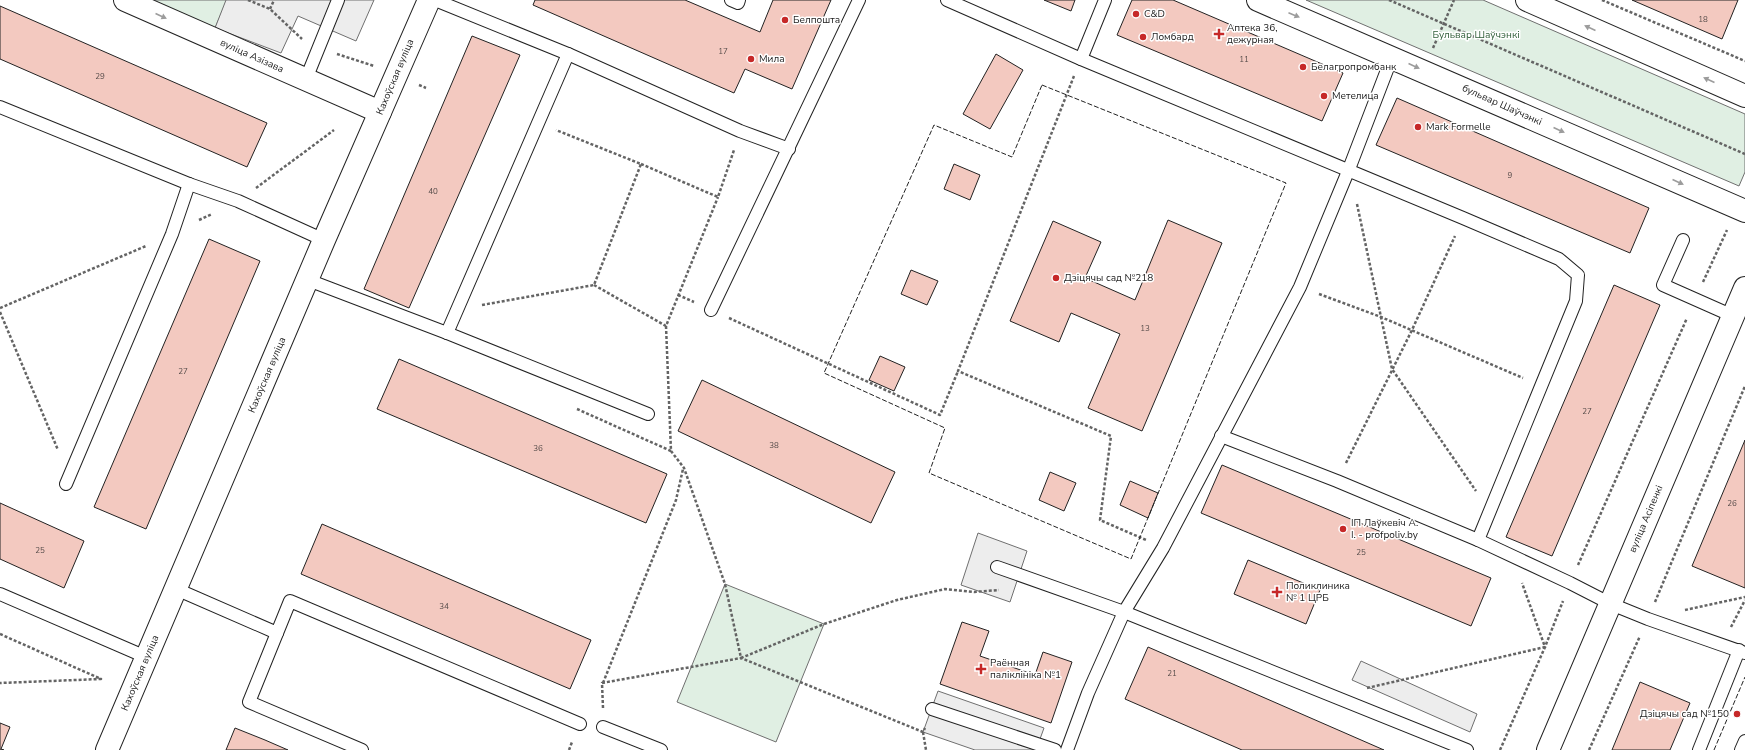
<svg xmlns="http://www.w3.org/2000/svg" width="1745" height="750" font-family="'Nunito Sans',sans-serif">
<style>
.green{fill:#e0efe3;stroke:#6f6f6f}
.parking{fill:#ededed;stroke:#6f6f6f}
.building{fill:#f3c9c0;stroke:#222}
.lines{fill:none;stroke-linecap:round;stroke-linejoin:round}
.lane-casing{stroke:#222;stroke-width:14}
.street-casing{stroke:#222;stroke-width:24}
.secondary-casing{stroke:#222;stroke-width:24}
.path{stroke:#646464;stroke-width:2.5;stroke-dasharray:3 2;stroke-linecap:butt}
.lane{stroke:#fff;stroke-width:12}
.street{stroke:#fff;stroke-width:22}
.secondary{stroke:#fff;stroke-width:22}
.fence{stroke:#222;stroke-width:1;stroke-dasharray:5 2;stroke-linecap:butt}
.oneway{fill:#9c9c9c}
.poi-dot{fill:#c62828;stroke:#fff;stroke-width:1.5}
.labels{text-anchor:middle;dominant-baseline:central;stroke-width:3;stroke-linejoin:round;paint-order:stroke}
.number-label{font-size:8px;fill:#564c4a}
.poi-label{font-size:10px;fill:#222;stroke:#fff;text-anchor:start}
.park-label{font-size:10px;fill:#2f5e38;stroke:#fff}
.street-label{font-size:10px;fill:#222;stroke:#fff}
</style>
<rect width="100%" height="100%" fill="#fff"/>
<!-- green -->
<g class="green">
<path d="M151,0H227L215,28Z"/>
<path d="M1306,0H1483L1745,114V172L1739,186Z"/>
<path d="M725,584L824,624L776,742L677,702Z"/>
</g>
<!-- parking -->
<g class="parking">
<path d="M226,0H374L356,41L298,16L281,53L215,28Z"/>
<path d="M978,533L1027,551L1010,602L961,585Z"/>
<path d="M1361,661L1477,714L1470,732L1352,680Z"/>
<path d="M938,691L1044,728L1036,750H975L923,732Z"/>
</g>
<!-- building -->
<g class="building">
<path d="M535,0H685L760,32L773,0H831L792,89L745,69L734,93L533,5Z"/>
<path d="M1044,0H1075L1071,11Z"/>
<path d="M1132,0H1173L1343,73L1322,121L1117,35Z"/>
<path d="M1632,0H1738L1722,39Z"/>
<path d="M0,6L267,123L247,167L0,59Z"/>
<path d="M472,36L520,55L409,308L364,289Z"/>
<path d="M996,54L1023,70L990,129L963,114Z"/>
<path d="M1397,98L1649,208L1630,253L1376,145Z"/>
<path d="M954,164L980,175L970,200L944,189Z"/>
<path d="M1168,220L1222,243L1142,431L1088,408L1120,334L1071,313L1059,342L1010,321L1053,221L1101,242L1085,278L1135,300Z"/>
<path d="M209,239L260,261L146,529L94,507Z"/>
<path d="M911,270L938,281L927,305L901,294Z"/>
<path d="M1614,285L1660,305L1552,556L1506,537Z"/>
<path d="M880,356L905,367L894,391L869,380Z"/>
<path d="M399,359L667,474L646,523L377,409Z"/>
<path d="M702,380L895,472L871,523L678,431Z"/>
<path d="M1745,440V588L1692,566Z"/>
<path d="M1222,465L1491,578L1471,626L1201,513Z"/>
<path d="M1050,472L1076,483L1064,511L1039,500Z"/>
<path d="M1130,481L1158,493L1148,518L1120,505Z"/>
<path d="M0,503L84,541L64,588L0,559Z"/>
<path d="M322,524L591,640L570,689L301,574Z"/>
<path d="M1248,560L1320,590L1306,624L1234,594Z"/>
<path d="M962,622L989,631L980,656L1035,675L1043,652L1072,662L1051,723L940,684Z"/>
<path d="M1148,647L1384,750H1242L1125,699Z"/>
<path d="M1640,682L1690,703L1670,750H1612Z"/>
<path d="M0,723L10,727L1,749L4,750H0Z"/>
<path d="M235,728L265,740L288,750H226Z"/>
</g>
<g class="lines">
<!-- lane casing -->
<g class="lane-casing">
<g id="lane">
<path d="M435,0L568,54L740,131L789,149"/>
<path d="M731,0L738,3L739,0"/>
<path d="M947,0L1081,59L1463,218L1559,259L1578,275L1576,301L1478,540"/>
<path d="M1081,59L1105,0"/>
<path d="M306,79L338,0"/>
<path d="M0,107L189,184L238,201L324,240"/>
<path d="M1683,240L1663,285L1733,316"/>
<path d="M308,280L447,333L648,414"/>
<path d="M711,310L859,0"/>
<path d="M447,333L568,54"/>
<path d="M1221,436L1337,481L1478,540L1570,583L1611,604L1648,619L1745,653"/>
<path d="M66,484L172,234L189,184"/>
<path d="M997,567L1124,612L1467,750"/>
<path d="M176,589L277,633L290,601L580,724"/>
<path d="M0,594L146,657"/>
<path d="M277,633L249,702L362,750"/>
<path d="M932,709L1055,750"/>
<path d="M603,727L661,750"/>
<path d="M1067,750L1088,693L1124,612L1163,548L1300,287L1349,169L1392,57"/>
<path d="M1699,750L1739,650"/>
<path d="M1741,750L1745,741"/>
</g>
</g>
<!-- street casing -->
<g class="street-casing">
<path id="street" d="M1548,750L1745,288"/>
</g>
<!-- secondary casing -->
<g class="secondary-casing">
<g id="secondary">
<path d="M125,0L380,112"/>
<path d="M1258,0L1745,211"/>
<path d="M1527,0L1745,96"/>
<path d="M107,750L324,240L429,0"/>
</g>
</g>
<!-- path -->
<g class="path">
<path d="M248,0L270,9L302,39"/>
<path d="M1389,0L1745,154"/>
<path d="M1602,0L1745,61"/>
<path d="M270,9L274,0"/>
<path d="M1433,48L1454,0"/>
<path d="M337,54L374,66"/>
<path d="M1074,76L958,371L1111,436L1100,520L1146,540"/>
<path d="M419,85L426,88"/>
<path d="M641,164L718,197L734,150"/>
<path d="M256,188L334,130"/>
<path d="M1357,204L1392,369L1476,491"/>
<path d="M199,220L212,214"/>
<path d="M1703,282L1727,230"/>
<path d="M594,285L666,326L718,197"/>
<path d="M1319,294L1381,317L1523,378"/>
<path d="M678,295L694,302"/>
<path d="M482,305L594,285L641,164L556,130"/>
<path d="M0,308L146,246"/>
<path d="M0,312L58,450"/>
<path d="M729,318L940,415L958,371"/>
<path d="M666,326L671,451L684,468L725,584L741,658L824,624L897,600L945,589L974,592L999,590"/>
<path d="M577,409L671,451"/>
<path d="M1346,463L1412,330L1455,236"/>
<path d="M1578,565L1687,318"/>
<path d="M1655,602L1745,386"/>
<path d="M1685,610L1745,597"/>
<path d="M1731,627L1745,600"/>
<path d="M0,634L101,679L0,683"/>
<path d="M603,683L676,500L683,469"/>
<path d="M1367,688L1545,647L1522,583"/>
<path d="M603,708L602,683L741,658L923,732L925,728"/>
<path d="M923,732L926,750"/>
<path d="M569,750L572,742"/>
<path d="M1500,750L1545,647L1563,601"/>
<path d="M1589,750L1640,636"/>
</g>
<!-- lane -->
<use href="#lane" class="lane"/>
<!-- street -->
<use href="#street" class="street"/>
<!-- secondary -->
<use href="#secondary" class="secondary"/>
<!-- fence -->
<g class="fence">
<path d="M1042,85L1286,183L1131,559L929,473L945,428L824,373L934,125L1012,157Z"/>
<path d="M1714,750L1745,677"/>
</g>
</g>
<!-- one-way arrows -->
<defs><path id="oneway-solid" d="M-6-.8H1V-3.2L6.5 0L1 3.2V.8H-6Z"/></defs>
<g class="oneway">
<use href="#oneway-solid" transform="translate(1294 15) rotate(23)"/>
<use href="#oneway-solid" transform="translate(161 16) rotate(24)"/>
<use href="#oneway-solid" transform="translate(1590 28) rotate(-156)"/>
<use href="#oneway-solid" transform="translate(1414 66) rotate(24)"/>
<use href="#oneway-solid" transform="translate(1709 80) rotate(-156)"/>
<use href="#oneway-solid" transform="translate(1559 130) rotate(24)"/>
<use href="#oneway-solid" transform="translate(1678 182) rotate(24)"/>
</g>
<!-- markers -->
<g class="poi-dot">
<circle cx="1136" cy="14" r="4"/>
<circle cx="785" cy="20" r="4"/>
<path d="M1217 28h4v4h4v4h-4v4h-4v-4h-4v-4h4z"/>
<circle cx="1143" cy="37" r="4"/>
<circle cx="751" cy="59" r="4"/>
<circle cx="1303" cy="67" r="4"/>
<circle cx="1324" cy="96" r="4"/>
<circle cx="1418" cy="127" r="4"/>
<circle cx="1056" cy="278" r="4"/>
<circle cx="1343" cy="529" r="4"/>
<path d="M1275 586h4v4h4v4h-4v4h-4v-4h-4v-4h4z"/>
<path d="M979 663h4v4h4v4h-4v4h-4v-4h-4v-4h4z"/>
<circle cx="1737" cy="714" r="4"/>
</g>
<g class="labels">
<!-- number labels -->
<g class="number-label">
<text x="1703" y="19">18</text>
<text x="723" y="51">17</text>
<text x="1244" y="59">11</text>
<text x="100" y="76">29</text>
<text x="1510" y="175">9</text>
<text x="433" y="191">40</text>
<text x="1145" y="328">13</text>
<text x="183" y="371">27</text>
<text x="1587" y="411">27</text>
<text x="774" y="445">38</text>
<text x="538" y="448">36</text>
<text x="1732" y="503">26</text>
<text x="40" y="550">25</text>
<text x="1361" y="552">25</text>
<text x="444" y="606">34</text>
<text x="1172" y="673">21</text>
</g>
<!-- poi labels -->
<g class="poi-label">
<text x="1144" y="14">C&amp;D</text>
<text x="793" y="20">Белпошта</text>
<text x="1227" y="28">Аптека 36,<tspan x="1227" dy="12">дежурная</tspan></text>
<text x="1151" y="37">Ломбард</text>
<text x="759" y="59">Мила</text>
<text x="1311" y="67">Белагропромбанк</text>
<text x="1332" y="96">Метелица</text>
<text x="1426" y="127">Mark Formelle</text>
<text x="1064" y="278">Дзіцячы сад №218</text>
<text x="1351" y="523">ІП Лаўкевіч А.<tspan x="1351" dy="12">І. - profpoliv.by</tspan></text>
<text x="1286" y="586">Поликлиника<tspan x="1286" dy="12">№ 1 ЦРБ</tspan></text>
<text x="990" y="663">Раённая<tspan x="990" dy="12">паліклініка №1</tspan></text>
<text x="1729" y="714" text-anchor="end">Дзіцячы сад №150</text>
</g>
<!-- park labels -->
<g class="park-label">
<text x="1476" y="35">Бульвар Шаўчэнкі</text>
</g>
<!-- street labels -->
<g class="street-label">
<text transform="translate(252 56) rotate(24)">вуліца Азізава</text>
<text transform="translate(395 77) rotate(-67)">Кахоўская вуліца</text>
<text transform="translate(1502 105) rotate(24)">бульвар Шаўчэнкі</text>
<text transform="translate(267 375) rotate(-67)">Кахоўская вуліца</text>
<text transform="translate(1646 519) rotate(-67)">вуліца Асіпенкі</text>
<text transform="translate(140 673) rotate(-67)">Кахоўская вуліца</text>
</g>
</g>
</svg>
